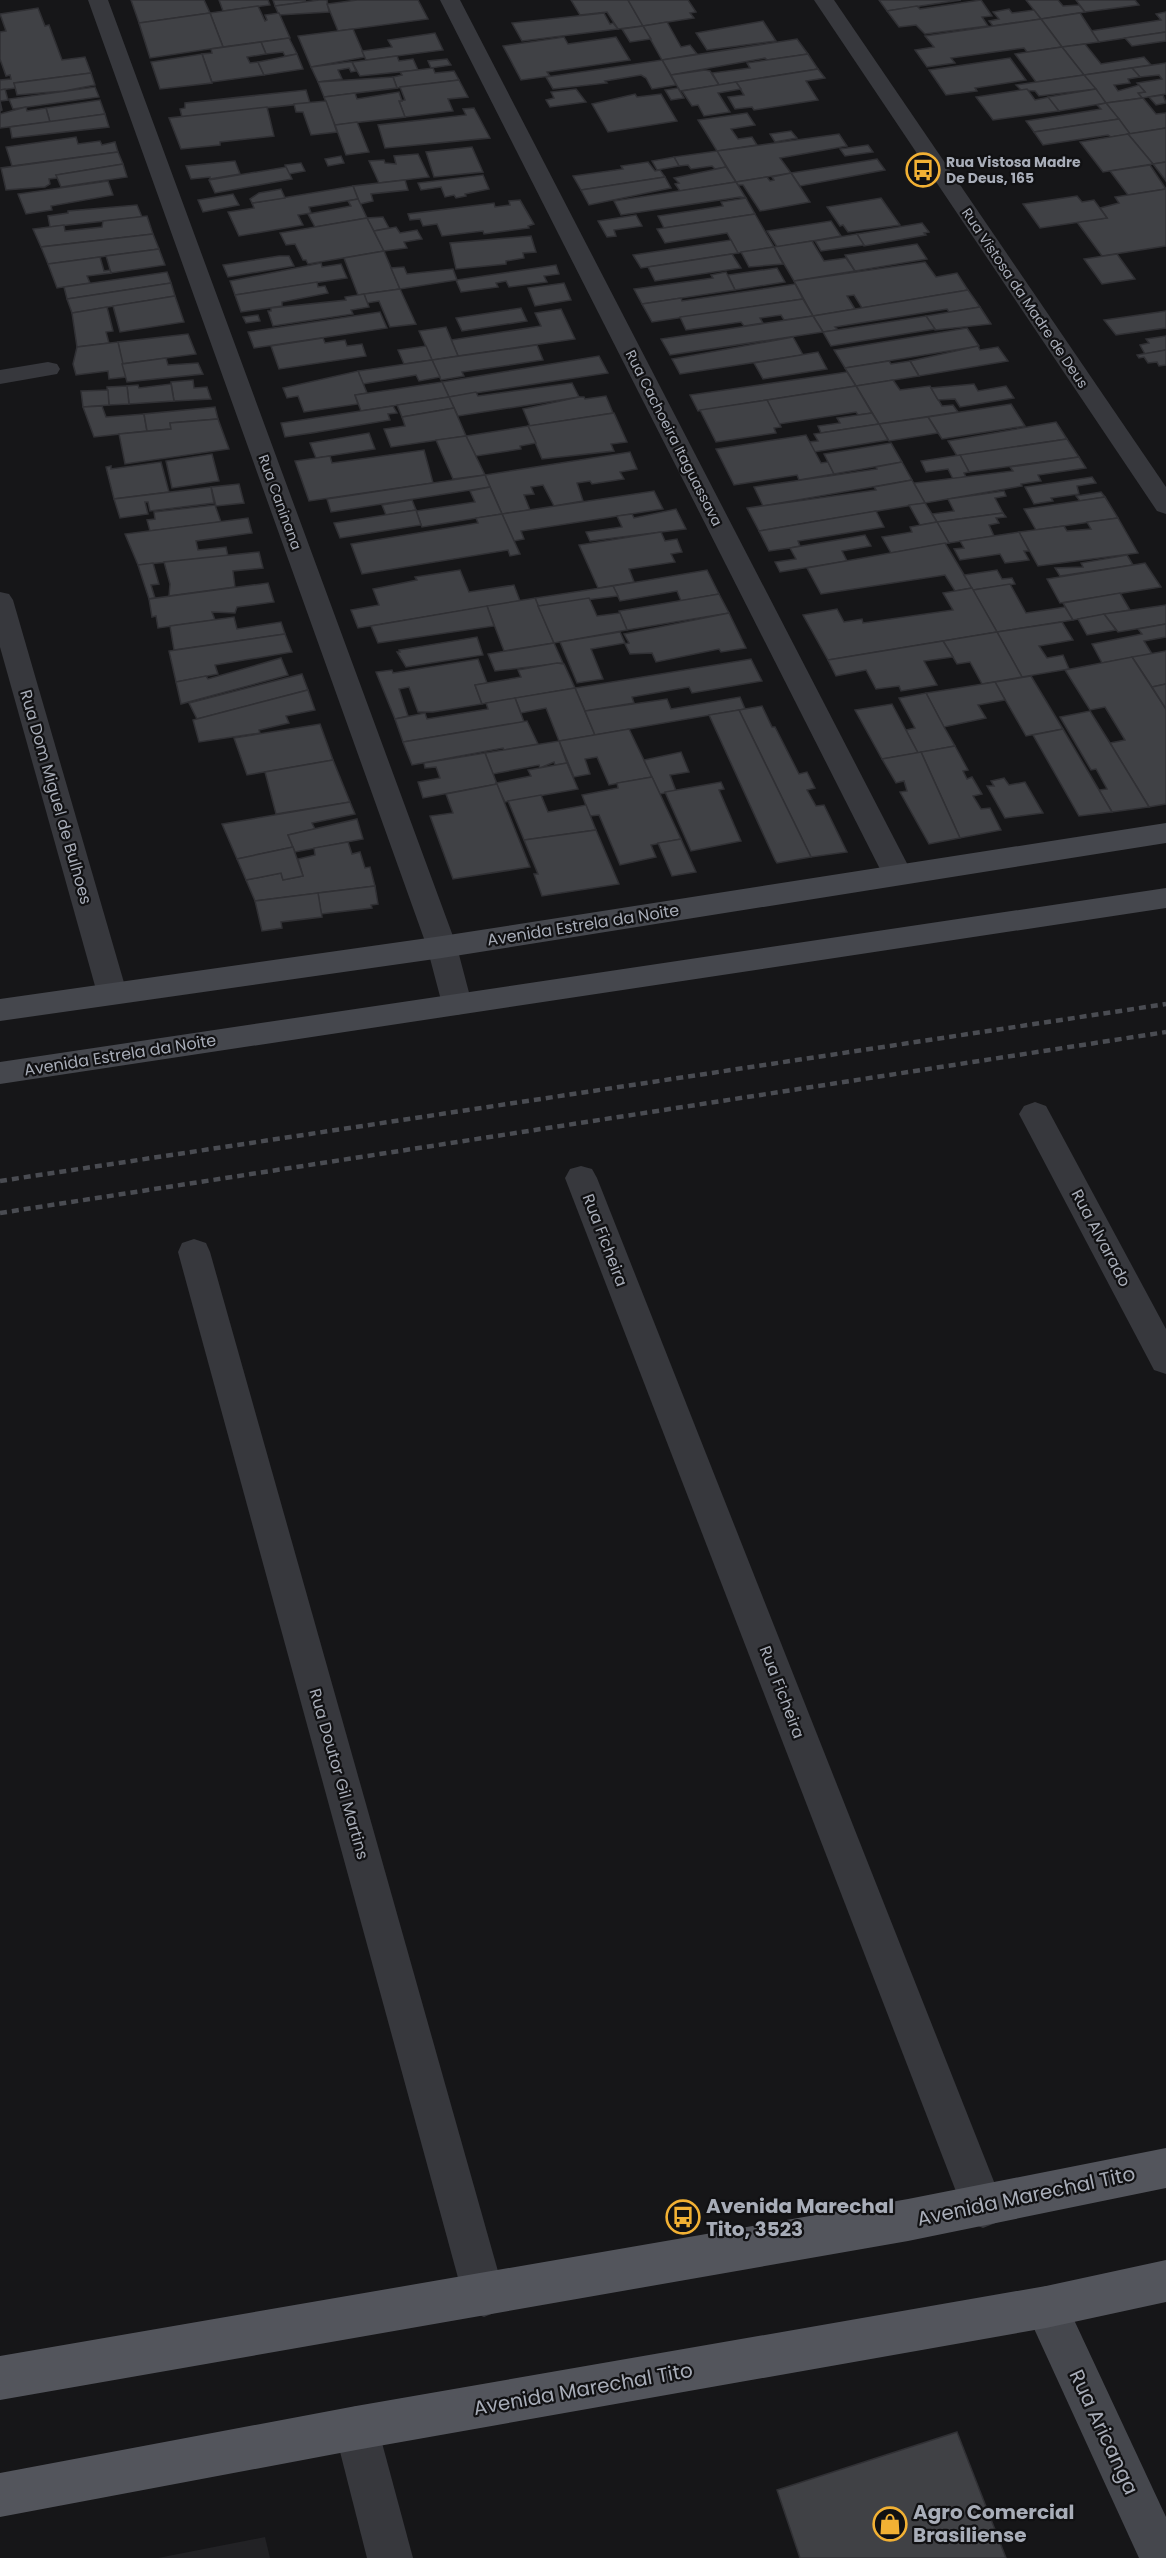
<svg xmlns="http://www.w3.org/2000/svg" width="1166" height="2558" font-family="Poppins,sans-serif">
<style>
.built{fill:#222225}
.building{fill:#404145;stroke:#303034;stroke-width:1.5}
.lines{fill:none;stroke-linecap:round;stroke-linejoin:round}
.street{fill:#37383d;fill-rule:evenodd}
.secondary{fill:#45474d;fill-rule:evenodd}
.primary{fill:#53555c;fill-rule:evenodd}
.rail{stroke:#4a4c52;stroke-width:4.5;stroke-dasharray:7 5;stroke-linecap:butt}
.labels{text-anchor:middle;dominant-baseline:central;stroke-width:4.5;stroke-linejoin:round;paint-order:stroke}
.far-poi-label{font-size:14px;font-weight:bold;fill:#a8adb8;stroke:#111113;text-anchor:start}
.far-street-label{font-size:14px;fill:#a8adb8;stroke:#111113}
.street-label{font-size:16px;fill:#a8adb8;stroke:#111113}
.near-street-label{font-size:20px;fill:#a8adb8;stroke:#111113}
.near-poi-label{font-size:20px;font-weight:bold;fill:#a8adb8;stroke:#111113;text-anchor:start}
</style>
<rect width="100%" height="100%" fill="#161618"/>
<!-- built -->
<path class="built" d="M265,2537L270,2558H158Z"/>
<!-- building -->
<g class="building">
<path d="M131,0H204L210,13L139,23Z"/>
<path d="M219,0H268L270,5L223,11Z"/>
<path d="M273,0H305L306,2L275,6Z"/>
<path d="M319,0H327L329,12L279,15L275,6Z"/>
<path d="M357,0H418L428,19L338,31L327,4Z"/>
<path d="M571,0H628L643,26L618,29L607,12L580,15Z"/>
<path d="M628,0H688L696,12L690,13L694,18L643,26Z"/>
<path d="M879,0H961L887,11Z"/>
<path d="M981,0L992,16L982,17L988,26L925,34L916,25L899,27L887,11L917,6L920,9Z"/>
<path d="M1026,0H1058L1063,6L1079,5L1085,12L1041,19Z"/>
<path d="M1076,0H1135L1139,5L1085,12Z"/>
<path d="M258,6L265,21L267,20L265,15L279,13L290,38L223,47L210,13Z"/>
<path d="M38,8L45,26L49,25L62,60L85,57L91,73L14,83L16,88L0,90V80L11,79L10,75L6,76L0,59V32L6,31L0,14Z"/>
<path d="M1009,9L1012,13L1034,10L1041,19L993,26L989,21L999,19L993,12Z"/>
<path d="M1166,12V32L1099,42L1090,31L1161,20L1156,14Z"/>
<path d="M210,13L223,47L150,58L139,23Z"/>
<path d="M604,13L610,24L613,23L618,29L522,41L512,23Z"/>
<path d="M1080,13L1099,42L1062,47L1041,19Z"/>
<path d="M1041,19L1062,47L1027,52L1024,48L951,58L955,63L927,67L915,50L934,47L925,36Z"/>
<path d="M763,21L776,41L707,50L696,33Z"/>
<path d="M667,22L681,47L690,45L697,54L662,60L643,26Z"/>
<path d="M643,26L651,39L630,42L622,29Z"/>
<path d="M353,29L365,57L311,67L298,36Z"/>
<path d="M1166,32V41L1132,46L1125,38Z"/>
<path d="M435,33L443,50L366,60L362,51L392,47L388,40Z"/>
<path d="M564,37L568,44L616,37L630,60L547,72L550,76L521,80L503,46Z"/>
<path d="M289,38L297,54L285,56L283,52L266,54L261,42Z"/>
<path d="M797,39L808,54L767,60L765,58L671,75L662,60Z"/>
<path d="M261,42L266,54L247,57L250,63L258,62L264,75L212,82L202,54L212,53L211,49Z"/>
<path d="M1085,44L1101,64L1144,57L1151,65L1084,75L1062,47Z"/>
<path d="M1062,47L1084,75L1036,82L1015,54Z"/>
<path d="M202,54L212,83L160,89L151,62Z"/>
<path d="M297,54L303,69L264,75L258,62Z"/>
<path d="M808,54L818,69L719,85L712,73L750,68L747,63Z"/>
<path d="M397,56L399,61L413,59L418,70L360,76L352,62Z"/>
<path d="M1010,58L1026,80L975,88L977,91L946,95L929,70Z"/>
<path d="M447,59L451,65L431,68L428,61Z"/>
<path d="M662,60L676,85L652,89L646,78L641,75L605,81L607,83L553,89L546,77Z"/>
<path d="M349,62H352L356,71L351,72L349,68L338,70L342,79L318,82L311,67Z"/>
<path d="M1166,63V94L1142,98L1138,93L1145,92L1137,83L1162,79L1159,75L1140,77L1132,68Z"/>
<path d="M433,68L435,73L454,71L459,80L397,88L393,77L402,75L400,72Z"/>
<path d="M1132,68L1140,77L1128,79L1130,83L1114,85L1118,91L1139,85L1145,92L1138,93L1142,98L1106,103L1084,75Z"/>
<path d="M818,69L825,78L806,81L818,100L754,110L752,107L735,109L728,97L744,95L736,82Z"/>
<path d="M705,70L710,71L719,85L680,91L671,75Z"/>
<path d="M91,73L95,85L64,91L17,95L14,83Z"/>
<path d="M1084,75L1096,89L1039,96L1035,91L1021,90L1016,85Z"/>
<path d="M393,77L397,88L324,97L318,82Z"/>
<path d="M459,80L468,97L448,99L453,111L405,117L399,101L405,100L400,87Z"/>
<path d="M736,82L741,89L718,93L730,112L704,116L698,105L692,106L682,91Z"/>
<path d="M95,87L99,97L13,109L9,99Z"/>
<path d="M678,88L684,98L671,100L665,90Z"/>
<path d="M5,89L8,100L0,101L2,110L0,111V90Z"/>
<path d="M576,89L586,102L550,107L546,100L554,98L551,92Z"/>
<path d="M1027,89L1035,100L1049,97L1059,111L993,120L976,97Z"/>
<path d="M1096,89L1106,103L1059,111L1048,97Z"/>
<path d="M306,90L310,103L182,117L180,109L185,108V103Z"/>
<path d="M399,92L402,101H399L405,117L335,125L324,97L355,93L357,99Z"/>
<path d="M635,94L637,97L661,94L677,121L608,132L592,104Z"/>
<path d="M1163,95L1166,103L1156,105L1149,97Z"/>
<path d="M1143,98L1156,114L1166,113V128L1130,134L1106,103Z"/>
<path d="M100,100L105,114L50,122L46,108Z"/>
<path d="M326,101L337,132L311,135L303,112H296L294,104Z"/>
<path d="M1106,103L1119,119L1034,132L1026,121L1101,109L1097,105Z"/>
<path d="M26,107L27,111L46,108L50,122L0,128V111V114Z"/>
<path d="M267,107L274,136L220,142V145L181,149L169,118Z"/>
<path d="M474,108L490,138L385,148L378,125L466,115L463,109Z"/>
<path d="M747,113L755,125L731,129L738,139L752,137L757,145L717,151L698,120Z"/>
<path d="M105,114L109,127L12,138L10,127Z"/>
<path d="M1119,119L1130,134L1111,137L1108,135L1043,145L1034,132Z"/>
<path d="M357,122L369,152L346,155L335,125Z"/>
<path d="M1166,128V162L1153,164L1128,134Z"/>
<path d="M791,131L797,138L775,142L770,134Z"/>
<path d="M839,134L847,146L780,158L791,173L736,182L717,151Z"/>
<path d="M1128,134L1153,164L1103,172L1080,142Z"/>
<path d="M76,137L78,144L100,141L102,145L115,142L118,152L12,166L6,147Z"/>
<path d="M868,145L873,152L845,156L840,149Z"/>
<path d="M472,147L483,172L434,177L426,152Z"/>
<path d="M717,151L726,167L715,169L712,166L691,169L688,165L679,166L674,157Z"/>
<path d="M118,152L123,164L56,175L58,178L49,179L50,184L45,187L6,190L1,168Z"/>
<path d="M418,154L429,177L379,183L369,161L384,160L385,163L396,164L394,156Z"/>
<path d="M341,156L344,163L328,166L325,159Z"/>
<path d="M674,157L679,166L657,170L652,161Z"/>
<path d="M877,159L885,170L800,186L791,173Z"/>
<path d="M235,161L240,174L210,179V177L191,179L186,166Z"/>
<path d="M648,162L655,171L660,170L665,177L581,190L573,176L623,169L621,166Z"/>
<path d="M1166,162V181L1153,164Z"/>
<path d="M301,163L305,171L289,174L285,165Z"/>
<path d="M123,164L127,177L61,187L56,175Z"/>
<path d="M1150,165L1166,189L1128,195L1110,171Z"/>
<path d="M286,167L292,179L215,193L209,180Z"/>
<path d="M726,167L736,182L680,191L675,184L679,183L674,178Z"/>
<path d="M791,173L810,202L760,211L743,185H738L736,182L767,177L770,181L774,180L772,177Z"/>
<path d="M483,175L489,189L465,194L466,196L456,198L454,195L445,197L441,187L421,190L418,183Z"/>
<path d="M665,177L671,188L589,205L581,190Z"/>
<path d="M405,180L408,190L371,194L373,201L360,204L353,186Z"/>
<path d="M108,181L113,195L51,206L52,210L26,214L18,194Z"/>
<path d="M736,182L746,198L740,197L621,215L614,201Z"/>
<path d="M353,186L358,199L309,207L311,213L298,215L303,225L239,236L228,212L254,208L252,203Z"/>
<path d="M281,189L285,198L252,203L250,199L259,193Z"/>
<path d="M1166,189V246L1102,256L1077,222L1107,218L1100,208L1119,203L1115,197Z"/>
<path d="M233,194L239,205L203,212L198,200Z"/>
<path d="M1077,196L1082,202L1094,200L1107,218L1040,228L1023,204Z"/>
<path d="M746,198L755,214L664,228L658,216L723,206L721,202Z"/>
<path d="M881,198L900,225L848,232L843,225L840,226L827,207Z"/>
<path d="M358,199L367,218L315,227L308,214L351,206L348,201Z"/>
<path d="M520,200L534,224L528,226L529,228L484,234L483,231L442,236L437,224L423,226L420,219L410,220L408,214L494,203L495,207L510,205L509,201Z"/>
<path d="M137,205L142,217L50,227L48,216L68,213V211Z"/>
<path d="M755,214L774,247L738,253L727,233L665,243L657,229Z"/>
<path d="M636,215L642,226L614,230L616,236L607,237L598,221Z"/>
<path d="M147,216L153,234L41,247L33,229L64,225L65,231L102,227L103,221Z"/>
<path d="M383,217L389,228L374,231L367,218Z"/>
<path d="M367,218L384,251L308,264L306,260H303L295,244L286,245L280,233Z"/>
<path d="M831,221L841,236L777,247L767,231Z"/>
<path d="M922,223L929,232L924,233L926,235L864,246L857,234Z"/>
<path d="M396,227L400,233L417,230L422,239L404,242L407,248L384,251L374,231Z"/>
<path d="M153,234L159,249L48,264L41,247Z"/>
<path d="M857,234L864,245L821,251L815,241Z"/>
<path d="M531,236L536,252L523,253L524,258L506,261V264L456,269L450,243Z"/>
<path d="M731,240L738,253L641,268L633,255Z"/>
<path d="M812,241L824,261L846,258L855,271L794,281L774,247Z"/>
<path d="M917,244L927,259L855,271L845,255Z"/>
<path d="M774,247L783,264L749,267L741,252Z"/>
<path d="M159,249L165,265L111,273L106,256Z"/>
<path d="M384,251L400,289L358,295L344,258Z"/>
<path d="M732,254L741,268L655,281L648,267Z"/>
<path d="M1117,254L1135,279L1102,284L1084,259Z"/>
<path d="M279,256H289L294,266L228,277L223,265Z"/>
<path d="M100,257L104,271L110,270L111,273L87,276L90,283L57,288L48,264Z"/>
<path d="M925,262L936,277L957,273L968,290L862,308L854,295L847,296L855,309L813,316L794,281Z"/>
<path d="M321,263L322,267L341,264L347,278L235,295L230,281Z"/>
<path d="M556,265L559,274L544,276L547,282L509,287L506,281L496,283L498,287L461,292L456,280Z"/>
<path d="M404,267L407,274L453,269L457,280L400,289L391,268Z"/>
<path d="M777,268L785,282L735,290L728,275Z"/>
<path d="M167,272L171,283L67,299L64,287Z"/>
<path d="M726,272L735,290L642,304L634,289L713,278L711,275Z"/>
<path d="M317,282L318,287L325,286L328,293L282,302V306L241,312L235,295Z"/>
<path d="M171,283L175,296L72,313L67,299Z"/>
<path d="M564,283L571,300L535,306L528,288Z"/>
<path d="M795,284L803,299L652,322L642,304L681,298L682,301Z"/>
<path d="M400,289L416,324L390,327L379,301L367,303L364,294Z"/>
<path d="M968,290L980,307L949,312L947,309L835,327L838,330L823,332L813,316Z"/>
<path d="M364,294L369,307L351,310L353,314L273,326L268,311H271V308L346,300L345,297Z"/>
<path d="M175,296L184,322L120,332L113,306Z"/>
<path d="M803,299L813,316L784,320L781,315L760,318L763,323L744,326L741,322L686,330L680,317Z"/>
<path d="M107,307L113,331L106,332L109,343L77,347L72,313Z"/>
<path d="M980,307L991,324L935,330L926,316Z"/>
<path d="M521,308L527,321L462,331L456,318Z"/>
<path d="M561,309L575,339L458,356L451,340L541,326L535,313Z"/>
<path d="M1166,311V328L1116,335L1104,320Z"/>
<path d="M380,312L387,328L254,348L248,332Z"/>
<path d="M258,315L260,321L246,323L243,317Z"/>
<path d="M813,316L823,332L670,355L661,339Z"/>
<path d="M926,316L935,329L831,346L823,332Z"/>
<path d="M446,327L458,356L432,360L419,331Z"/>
<path d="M967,328L979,346L845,368L834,350Z"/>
<path d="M188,334L196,354L122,364L118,342Z"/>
<path d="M1166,336V350L1145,354L1140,345L1149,343L1146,339Z"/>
<path d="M793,337L803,355L680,374L672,359Z"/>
<path d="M323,338L325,343L345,340L347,346L362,344L366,356L279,369L271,346Z"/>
<path d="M118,342L126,377L109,379L108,371L76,375L73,364L77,347Z"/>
<path d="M537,345L543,360L462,372L464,376L441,380L432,360Z"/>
<path d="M426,346L432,360L404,364L398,350Z"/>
<path d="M978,346L980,350L998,347L1008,361L919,376L910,361Z"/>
<path d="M1166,350V365L1159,366L1157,362L1148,363L1144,357L1139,358L1137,355Z"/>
<path d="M818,352L827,369L763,379L754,363Z"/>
<path d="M599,356L608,373L449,397L442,382Z"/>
<path d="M166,358L168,365L198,363L203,374L127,382L122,364Z"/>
<path d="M432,360L440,377L419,381L416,375L363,384L358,371Z"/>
<path d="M889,361L891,364L910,361L919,376L856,386L845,368Z"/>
<path d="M358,371L367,393L355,395L358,404L304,412L298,396L287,398L283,388Z"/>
<path d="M847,372L856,386L698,411L690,395Z"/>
<path d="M193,380L194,388L207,387L211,399L174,401L171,382Z"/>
<path d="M893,380L900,390L930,386L942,406L953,405L958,412L879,424L856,386Z"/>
<path d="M442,382L449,397L361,411L355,395Z"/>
<path d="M572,383L579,397L458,416L449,397L476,392L478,396Z"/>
<path d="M171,384L174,401L129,404L127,386L138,385L139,388Z"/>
<path d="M974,384L978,391L1006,386L1014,398L960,407L955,399L938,400L931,388Z"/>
<path d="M127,386L129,404L109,405L107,387Z"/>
<path d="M856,386L872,413L858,415L856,412L779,424L767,400Z"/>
<path d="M108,390L109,405L83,407L81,391Z"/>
<path d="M606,396L613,413L530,426L523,409L579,397H584L585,399Z"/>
<path d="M449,397L454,408L402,417L397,405Z"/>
<path d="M767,400L781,427L774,428L776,433L716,442L700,410Z"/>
<path d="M1011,404L1025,426L942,439L928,417Z"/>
<path d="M102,406L106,417L144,414L147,431L94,437L83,407Z"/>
<path d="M393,406L397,413L388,414L390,420L312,433L285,437L281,423Z"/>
<path d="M215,407L218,419L170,423L171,429L147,431L144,414Z"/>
<path d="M454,408L466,436L391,447L384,429L405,426L402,417Z"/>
<path d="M614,413L627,442L611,444L614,451L542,459L528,426Z"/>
<path d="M872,413L879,424L821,433L818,426L840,423L837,418Z"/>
<path d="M928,417L938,433L889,441L879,424Z"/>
<path d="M218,419L229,449L125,464L119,434L171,429L170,423Z"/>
<path d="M1056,422L1067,439L957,456L948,441Z"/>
<path d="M879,424L888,440L814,452L809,442L818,441L814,434Z"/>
<path d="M528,426L536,443L520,446L521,449L476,456L466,436Z"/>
<path d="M369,433L375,449L316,458L310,443Z"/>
<path d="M806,435L821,463L828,462L834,474L799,480L797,475L734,485L716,449Z"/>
<path d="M466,436L485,475L453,479L436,440Z"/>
<path d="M1067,439L1079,457L969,472L960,455Z"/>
<path d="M891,443L902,462L834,474L824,454Z"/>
<path d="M424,450L433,483L309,501L295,461L330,456L332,463Z"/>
<path d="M630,452L637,469L620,472L624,479L592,484L590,481L577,483L583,501L554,506L543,485L531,487L534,494L524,495L530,510L502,514L485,475Z"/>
<path d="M212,454L219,481L172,488L166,461Z"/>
<path d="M960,455L969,472L964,473L966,477L953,479L948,469L926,472L921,461Z"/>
<path d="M1079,457L1086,468L1038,475L1041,481L1021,484L1022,486L925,503L914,483L1013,471L1010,467Z"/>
<path d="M161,462L169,492L114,499L106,467L111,466V469Z"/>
<path d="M902,462L912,480L763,506L754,487L877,469L876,467Z"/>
<path d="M485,475L490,487L331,512L327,499Z"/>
<path d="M1092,477L1096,483L1077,486L1079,494L1051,498L1053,501L1034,504L1025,487Z"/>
<path d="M912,480L925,503L759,531L747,508L876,490L874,487Z"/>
<path d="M239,484L244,503L216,506L211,487Z"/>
<path d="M211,487L214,503L150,511L148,502H145L148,514L120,518L114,499Z"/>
<path d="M490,487L502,514L422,527L416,511L475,502L470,491Z"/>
<path d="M654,491L663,509L521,531L524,539L514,541L502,514Z"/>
<path d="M1004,491L1006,496L995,498L1003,513L937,522L932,514L954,511L948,499Z"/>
<path d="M1101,492L1105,497L1080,501L1076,496Z"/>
<path d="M1105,497L1118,518L1036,530L1024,509Z"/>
<path d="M412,500L416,510L386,515L382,505Z"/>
<path d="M925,503L937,522L920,525L909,505Z"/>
<path d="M215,505L221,522L150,531L147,520L155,519L154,512Z"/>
<path d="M676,509L686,529L590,541L586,532L622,527L617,516L632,514L634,518Z"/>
<path d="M416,510L421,525L340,538L334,523Z"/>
<path d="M876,511L884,527L798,541L800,546L790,548L769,551L759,531Z"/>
<path d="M1003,513L1006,517L996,518L999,523L989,525L994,536L949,543L937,522Z"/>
<path d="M502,514L520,554L510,556L508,550L362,574L351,544L478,523L476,518Z"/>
<path d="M248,518L252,533L196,541L198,550L226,547L228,556L138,565L125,534Z"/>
<path d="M1118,518L1138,553L1038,566L1019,532L1064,526L1067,531L1091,529L1087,522Z"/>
<path d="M937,522L949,543L891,553L882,537L912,532L910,527Z"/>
<path d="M661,532L665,541L677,539L682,552L671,554L675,562L629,569L634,582L598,588L579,545Z"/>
<path d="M1019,532L1029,551H1024L1029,560L1005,563L1000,554L960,560L954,549L964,548L960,541Z"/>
<path d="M865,535L871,546L842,551L847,561L780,572L775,562L796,559L790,548Z"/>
<path d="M945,543L972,588L955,591L945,575L821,594L807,568Z"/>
<path d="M259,552L263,568L233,571L235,587L169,596L170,584L164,562Z"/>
<path d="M1127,555L1133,565L1060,576L1055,568L1083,567L1081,563Z"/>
<path d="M153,563L159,584L151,585L155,598L149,599L138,565Z"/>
<path d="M1145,563L1161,587L1060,603L1047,579Z"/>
<path d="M460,570L469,592L514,585L520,601L358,628L351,610L379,605L373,589L417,580L415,577Z"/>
<path d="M707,570L719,594L681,601L677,591L620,601L613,586Z"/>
<path d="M997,570L1002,579L1012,578L1015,584L973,590L964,575Z"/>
<path d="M268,583L274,602L237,607L235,613L212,612L215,620L158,628L156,616L152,617L149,599Z"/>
<path d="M1010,584L1026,613L1065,607L1073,620L997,632L973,590Z"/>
<path d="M613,586L618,596L538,606L535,598Z"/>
<path d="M972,588L997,632L828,660L803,615L837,609L844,622L862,619L863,623L953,610L943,593Z"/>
<path d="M1120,593L1130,610L1073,620L1063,603Z"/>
<path d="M719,594L729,613L627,630L619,611Z"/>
<path d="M535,598L554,643L504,651L487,606Z"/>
<path d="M589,598L597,616L620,613L627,630L554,643L538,606Z"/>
<path d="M1166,605V624L1118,632L1104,614Z"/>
<path d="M487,606L494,626L378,643L371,626Z"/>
<path d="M729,613L746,648L721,652L719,649L656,662L652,653L630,654L625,644L629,643L624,634Z"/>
<path d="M1104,614L1116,630L1087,635L1078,619Z"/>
<path d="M234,617L237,629L281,622L285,634L174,650L170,626Z"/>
<path d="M1062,622L1073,640L1039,646L1047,658L1063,655L1069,669L1022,677L997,632Z"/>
<path d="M1166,624V637L1144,641L1152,654L1102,663L1092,644L1142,634L1138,629Z"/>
<path d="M620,632L625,643L591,649L603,679L577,683L560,642Z"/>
<path d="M997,632L1022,677L982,684L970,662L957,664L943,641Z"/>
<path d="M285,634L292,652L215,665L218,674L176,682L169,651Z"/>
<path d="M477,637L483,655L406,667L397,652H400L399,650Z"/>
<path d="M943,641L953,657L924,661L937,685L901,691L899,686L876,689L866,670L836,676L828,660Z"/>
<path d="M554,643L563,663L495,671L488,654Z"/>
<path d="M1166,651V684L1152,687L1132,657Z"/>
<path d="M1132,657L1166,709V804L1149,807L1110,743L1125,740L1105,707L1090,710L1065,670Z"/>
<path d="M281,658L288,675L181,704L176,682L206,676L208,679Z"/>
<path d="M478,659L487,683L475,685L482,704L433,712H418L409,687L399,689L408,716L395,719L376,672L392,670L393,673Z"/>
<path d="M751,659L762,681L692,693L689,687L632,697L634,703L585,711L575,688Z"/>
<path d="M557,663L564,664L575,688L482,704L475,685L521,677L518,670Z"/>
<path d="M302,674L308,690L197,719L189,703Z"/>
<path d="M1031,676L1063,729L1026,736L995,682Z"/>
<path d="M995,682L1005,700L978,705L986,718L944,727L926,693Z"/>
<path d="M1166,684V709L1152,687Z"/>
<path d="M575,688L595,735L559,741L546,708L521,713L515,698Z"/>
<path d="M308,690L315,710L286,716L289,723L259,730L260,733L199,742L193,720Z"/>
<path d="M926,693L944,727L955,746L918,753L906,730L915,728L899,698Z"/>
<path d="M740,697L745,709L595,735L585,711L667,699L671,709Z"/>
<path d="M515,698L524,722L403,742L395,719L425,713L427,719L488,709L486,703Z"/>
<path d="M892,704L918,753L882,759L855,710Z"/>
<path d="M762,706L772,727H775L799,774L807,772L815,788L807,790L816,806L824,805L847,852L811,857L739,710Z"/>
<path d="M739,710L811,857L777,863L775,860L709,715Z"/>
<path d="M1090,711L1110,743L1149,807L1112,812L1099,790L1107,789L1096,769L1091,770L1060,717Z"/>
<path d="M527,721L538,744L504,750L503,748L412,765L403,742Z"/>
<path d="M320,724L333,760L247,775L234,738Z"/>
<path d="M629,729L652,777L609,785L597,757L585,759L590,774L574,777L559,741Z"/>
<path d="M1063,729L1099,790L1112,812L1079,816L1033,735Z"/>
<path d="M559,741L567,763L555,765L554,762L540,768L539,765L493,774L485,753Z"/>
<path d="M955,746L968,770L963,771L967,779L972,777L982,794L973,796L981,809L990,808L1001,830L960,838L921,752Z"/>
<path d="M681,752L689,772L670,775L676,791L660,794L644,760Z"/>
<path d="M921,752L960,838L929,844L900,792L907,791L904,781L896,783L882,759Z"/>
<path d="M485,753L497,784L423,798L418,782L440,778L436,767L425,768L424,763Z"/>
<path d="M333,760L350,802L276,814L265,772Z"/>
<path d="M567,763L578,789L505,802L496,783L531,776L528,770Z"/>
<path d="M652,777L681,839L651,845L656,857L620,865L599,815L590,816L582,795L618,788L617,783Z"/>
<path d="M1004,778L1009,785L1025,782L1043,813L1005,818L987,786H994L991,781Z"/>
<path d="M721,782L724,789L719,790L741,841L691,851L665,792Z"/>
<path d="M497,784L530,867L453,879L430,816L453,813L446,794Z"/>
<path d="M541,795L548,812L586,805L596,830L524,840L508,801Z"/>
<path d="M350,802L355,814L312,823L315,829L288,835L293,847L237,859L222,824Z"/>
<path d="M357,819L363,839L295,852L288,835Z"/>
<path d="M596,830L619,884L542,896L534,874H538L524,840Z"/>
<path d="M681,839L696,872L672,876L658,843Z"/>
<path d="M348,842L352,854L360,852L365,868L370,867L375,886L255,901L246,880L281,873L283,880L303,876L298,859L315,855L314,848Z"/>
<path d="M293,847L303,876L283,880L281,873L246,880L237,859Z"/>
<path d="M375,886L378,904L371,905L372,908L321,914L318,893Z"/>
<path d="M318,893L322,917L281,922L282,928L262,931L255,901Z"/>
<path d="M957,2432L1006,2558H800L777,2490Z"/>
</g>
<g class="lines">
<!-- street -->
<g class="street">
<path d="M88,0H108L457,947L472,1004L468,1012L457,1015L446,1012L442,1004L427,947Z"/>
<path d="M440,0H460L913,875L908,882L898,885L888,882L883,875Z"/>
<path d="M814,0H834L1166,487V514L1157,511Z"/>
<path d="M48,362L57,364L60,369L57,374L0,384V370Z"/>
<path d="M0,592L9,594L13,600L127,993L123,1001L112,1004L101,1001L97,993L0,647Z"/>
<path d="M1035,1102L1046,1106L1166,1329V1374L1154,1370L1019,1114L1024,1106Z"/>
<path d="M581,1166L592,1169L597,1178L1004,2207L998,2222L983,2228L968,2222L962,2207L565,1178L570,1169Z"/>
<path d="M194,1239L206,1243L210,1252L505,2296L499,2311L484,2317L469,2311L463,2296L178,1252L182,1243Z"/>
<path d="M356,2406L372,2412L378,2428L413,2558H367L334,2428L340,2412Z"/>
</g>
<!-- secondary -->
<g class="secondary">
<path d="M1166,823V843L442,958L0,1021V999L442,936Z"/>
<path d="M1166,888V908L0,1084V1062Z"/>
<path d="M1046,2286L1061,2292L1166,2517V2558H1139L1031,2322L1025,2307L1031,2292Z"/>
</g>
<!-- primary -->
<g class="primary">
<path d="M1166,2148V2188L908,2241L0,2400V2356L908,2199Z"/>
<path d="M1166,2260V2302L1046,2328L356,2450L0,2517V2473L356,2406L1046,2286Z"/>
</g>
<!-- rail -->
<g class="rail">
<path d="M0,1181L1166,1004"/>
<path d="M0,1213L1166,1032"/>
</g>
</g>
<!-- icons -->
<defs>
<g id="bus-ring" transform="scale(1.725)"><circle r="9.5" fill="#111113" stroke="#f2b134" stroke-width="1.5"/><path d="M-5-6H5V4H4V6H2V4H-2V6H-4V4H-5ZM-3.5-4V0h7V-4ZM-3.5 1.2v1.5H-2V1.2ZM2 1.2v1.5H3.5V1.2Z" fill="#f2b134"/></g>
<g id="shop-ring" transform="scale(1.725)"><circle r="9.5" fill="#111113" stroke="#f2b134" stroke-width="1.5"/><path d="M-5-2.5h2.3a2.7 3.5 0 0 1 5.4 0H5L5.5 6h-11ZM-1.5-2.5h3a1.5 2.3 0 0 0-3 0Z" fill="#f2b134"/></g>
</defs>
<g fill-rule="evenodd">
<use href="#bus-ring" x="923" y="170"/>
<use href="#bus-ring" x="683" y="2217"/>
<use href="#shop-ring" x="890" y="2524"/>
</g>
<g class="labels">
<!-- far-poi labels -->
<g class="far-poi-label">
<text x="946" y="162">Rua Vistosa Madre<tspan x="946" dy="16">De Deus, 165</tspan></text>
</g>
<!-- far-street labels -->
<g class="far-street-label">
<text transform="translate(1025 298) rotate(56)">Rua Vistosa da Madre de Deus</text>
<text transform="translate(674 438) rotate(63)">Rua Cachoeira Itaguassava</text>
<text transform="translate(280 502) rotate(70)">Rua Caninana</text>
</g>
<!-- street labels -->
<g class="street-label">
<text transform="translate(56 797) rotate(74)">Rua Dom Miguel de Bulhoes</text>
<text transform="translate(583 925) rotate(-9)">Avenida Estrela da Noite</text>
<text transform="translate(120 1055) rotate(-9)">Avenida Estrela da Noite</text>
<text transform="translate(1101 1238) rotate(62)">Rua Alvarado</text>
<text transform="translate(605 1240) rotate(69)">Rua Ficheira</text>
<text transform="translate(782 1692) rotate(69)">Rua Ficheira</text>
<text transform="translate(339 1774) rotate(74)">Rua Doutor Gil Martins</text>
</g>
<!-- near-street labels -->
<g class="near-street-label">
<text transform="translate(1026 2196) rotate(-12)">Avenida Marechal Tito</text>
<text transform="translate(583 2389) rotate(-10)">Avenida Marechal Tito</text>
<text transform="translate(1104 2432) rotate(65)">Rua Aricanga</text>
</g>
<!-- near-poi labels -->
<g class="near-poi-label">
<text x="706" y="2206">Avenida Marechal<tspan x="706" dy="23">Tito, 3523</tspan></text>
<text x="913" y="2512">Agro Comercial<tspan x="913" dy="23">Brasiliense</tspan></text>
</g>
</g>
</svg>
